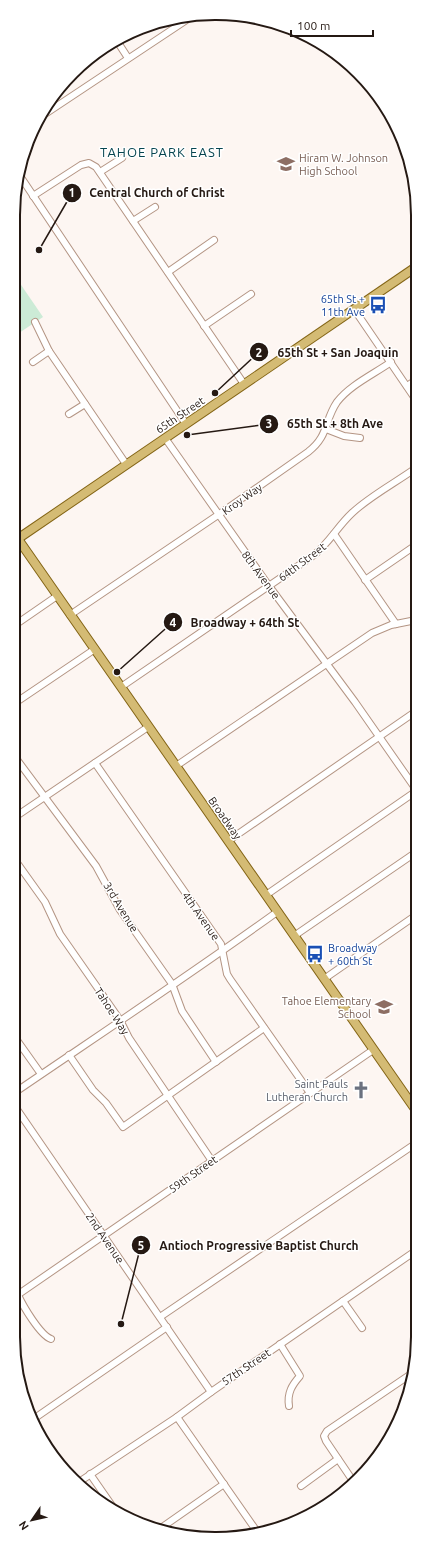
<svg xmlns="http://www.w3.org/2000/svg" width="431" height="1552" font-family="Ubuntu,sans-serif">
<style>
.green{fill:#ccebd6}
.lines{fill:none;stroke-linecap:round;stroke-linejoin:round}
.minor-casing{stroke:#b49584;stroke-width:8}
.major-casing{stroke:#846516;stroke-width:10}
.minor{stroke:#fff;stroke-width:6}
.major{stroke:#d4bb74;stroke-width:8}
.labels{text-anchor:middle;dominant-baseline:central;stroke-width:3;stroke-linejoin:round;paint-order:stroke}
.education-label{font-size:11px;fill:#785e54;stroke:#fff;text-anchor:start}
.transit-label{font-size:11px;fill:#164399;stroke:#fff;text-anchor:end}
.street-label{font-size:11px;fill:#251913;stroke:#fff}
.worship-label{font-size:11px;fill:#5b616d;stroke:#fff;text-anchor:end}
.quarter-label{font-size:13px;letter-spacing:1px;fill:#064550;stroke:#fff}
.rim{fill:none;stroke:#251913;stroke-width:2}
.leader{fill:none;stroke:#251913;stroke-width:1.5}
.callout-dot{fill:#251913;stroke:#fff;stroke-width:1.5}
.mark-label{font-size:12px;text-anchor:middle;font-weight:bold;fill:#fff}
.callout-label{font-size:12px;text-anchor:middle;font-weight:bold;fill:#251913;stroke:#fff;stroke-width:3;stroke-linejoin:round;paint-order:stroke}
</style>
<rect width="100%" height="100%" fill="#fdf6f2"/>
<!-- green -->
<path class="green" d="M17,279L43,317L16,335Z"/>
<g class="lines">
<!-- minor casing -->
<g class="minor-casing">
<g id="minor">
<path d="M173,18L178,25"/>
<path d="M117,41L128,58"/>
<path d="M42,116L191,17"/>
<path d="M100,172L122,158"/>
<path d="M18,173L186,424"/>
<path d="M33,196L81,165L89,163L96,167L244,384"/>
<path d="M133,221L155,207"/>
<path d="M168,272L214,240"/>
<path d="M354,309L416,400"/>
<path d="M35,322L49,351L126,464"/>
<path d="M204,326L251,294"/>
<path d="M33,362L49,351"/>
<path d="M407,386L416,380"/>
<path d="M69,414L85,404"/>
<path d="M326,429L344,436L360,438"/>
<path d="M165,438L269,586L355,702L415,788"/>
<path d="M334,534L396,624"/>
<path d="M365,580L416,545"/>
<path d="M70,615L218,515L308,452C329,436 324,421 337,402C350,385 374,374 391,362"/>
<path d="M15,625L57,596"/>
<path d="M121,687L314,555C329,543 338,526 352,513C370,496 395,483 416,468"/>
<path d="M15,703L95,649"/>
<path d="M15,757L96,866L120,910L172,984L182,1011L216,1062"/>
<path d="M95,763L221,944L227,974L230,979L310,1093"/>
<path d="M176,766L372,633L391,625L416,620"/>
<path d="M15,817L148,727"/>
<path d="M228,841L415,712"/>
<path d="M15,860L45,902L60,934L120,1020L129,1038L212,1161"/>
<path d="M266,895L415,792"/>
<path d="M294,936L415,853"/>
<path d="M324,979L415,916"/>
<path d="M14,1036L41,1074"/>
<path d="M69,1055L93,1090L106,1103L123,1127L264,1028"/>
<path d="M14,1093C102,1033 191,974 277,912"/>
<path d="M14,1105L211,1392"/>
<path d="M18,1295C23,1306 40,1335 51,1339"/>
<path d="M13,1298L373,1050"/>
<path d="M343,1301L362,1328"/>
<path d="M160,1317L415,1144"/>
<path d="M280,1344L300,1376C292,1385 287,1393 289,1406"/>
<path d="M177,1417L258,1533"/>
<path d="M32,1420L167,1327"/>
<path d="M90,1474L115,1510"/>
<path d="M353,1481L326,1441L324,1436L327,1431L414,1372"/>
<path d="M79,1482L177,1417L211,1392L414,1252"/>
<path d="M301,1486L338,1459"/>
<path d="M161,1528L224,1484"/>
</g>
</g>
<!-- major casing -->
<g class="major-casing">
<g id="major">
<path d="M18,539L415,1109"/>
<path d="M16,540L416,267"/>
</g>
</g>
<!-- minor -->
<use href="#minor" class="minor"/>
<!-- major -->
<use href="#major" class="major"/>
</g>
<!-- icons -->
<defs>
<g id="school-bare" transform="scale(1.38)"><path d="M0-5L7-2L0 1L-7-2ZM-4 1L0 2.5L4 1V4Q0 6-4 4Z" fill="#8d6e63" stroke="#fff" stroke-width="2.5" paint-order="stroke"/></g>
<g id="bus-bare" transform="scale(1.38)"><path d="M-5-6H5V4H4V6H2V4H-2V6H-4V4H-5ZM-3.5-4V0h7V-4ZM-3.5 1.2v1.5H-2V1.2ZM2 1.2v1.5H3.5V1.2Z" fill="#1a4fb4" stroke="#fff" stroke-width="2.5" paint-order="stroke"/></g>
<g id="church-bare" transform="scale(1.38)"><path d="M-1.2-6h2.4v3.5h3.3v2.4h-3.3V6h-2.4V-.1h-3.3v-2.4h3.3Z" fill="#6b7280" stroke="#fff" stroke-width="2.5" paint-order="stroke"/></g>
</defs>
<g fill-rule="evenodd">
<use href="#school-bare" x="286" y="164"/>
<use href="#bus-bare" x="378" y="305"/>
<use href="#bus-bare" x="315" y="954"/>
<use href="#school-bare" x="384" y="1007"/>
<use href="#church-bare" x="361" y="1090"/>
</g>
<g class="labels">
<!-- education labels -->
<g class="education-label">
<text x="299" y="158">Hiram W. Johnson<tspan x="299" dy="13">High School</tspan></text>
<text x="371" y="1001" text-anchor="end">Tahoe Elementary<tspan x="371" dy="13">School</tspan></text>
</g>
<!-- transit labels -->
<g class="transit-label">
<text x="365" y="299">65th St +<tspan x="365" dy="13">11th Ave</tspan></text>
<text x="328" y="948" text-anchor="start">Broadway<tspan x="328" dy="13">+ 60th St</tspan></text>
</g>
<!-- street labels -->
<g class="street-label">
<text transform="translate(180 415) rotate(-34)">65th Street</text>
<text transform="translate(242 499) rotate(-35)">Kroy Way</text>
<text transform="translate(302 562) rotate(-37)">64th Street</text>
<text transform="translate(261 575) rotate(54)">8th Avenue</text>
<text transform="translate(225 818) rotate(55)">Broadway</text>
<text transform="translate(121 907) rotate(59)">3rd Avenue</text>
<text transform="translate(201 916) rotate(55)">4th Avenue</text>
<text transform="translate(112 1011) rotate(57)">Tahoe Way</text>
<text transform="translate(193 1174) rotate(-35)">59th Street</text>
<text transform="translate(105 1238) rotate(56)">2nd Avenue</text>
<text transform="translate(246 1367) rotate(-34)">57th Street</text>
</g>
<!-- worship labels -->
<g class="worship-label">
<text x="348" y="1084">Saint Pauls<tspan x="348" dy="13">Lutheran Church</tspan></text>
</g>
<!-- quarter labels -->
<g class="quarter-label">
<text x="162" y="152">TAHOE PARK EAST</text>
</g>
</g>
<!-- crop -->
<path d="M0 0H431V1552H0ZM215 20H216A195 195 0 0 1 411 215V1337A195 195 0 0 1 216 1532H215A195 195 0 0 1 20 1337V215A195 195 0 0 1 215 20Z" fill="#fff" fill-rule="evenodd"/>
<path class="rim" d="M215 20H216A195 195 0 0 1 411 215V1337A195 195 0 0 1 216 1532H215A195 195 0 0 1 20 1337V215A195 195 0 0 1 215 20Z"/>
<!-- callouts -->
<path class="leader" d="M39 250L72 193M215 393L259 352M187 435L269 424M117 672L173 622M121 1324L141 1245"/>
<g class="callout-dot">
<circle cx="39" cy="250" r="4"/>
<circle cx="215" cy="393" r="4"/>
<circle cx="187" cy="435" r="4"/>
<circle cx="117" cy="672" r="4"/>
<circle cx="121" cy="1324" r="4"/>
<circle cx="72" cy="193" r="10"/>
<circle cx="259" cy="352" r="10"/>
<circle cx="269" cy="424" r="10"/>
<circle cx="173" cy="622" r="10"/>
<circle cx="141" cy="1245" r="10"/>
</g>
<g class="mark-label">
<text x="72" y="197">1</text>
<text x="259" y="357">2</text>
<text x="269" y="428">3</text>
<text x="173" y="627">4</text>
<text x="141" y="1250">5</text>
</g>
<g class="callout-label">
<text x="157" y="197">Central Church of Christ</text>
<text x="338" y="357">65th St + San Joaquin</text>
<text x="335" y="428">65th St + 8th Ave</text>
<text x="245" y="627">Broadway + 64th St</text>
<text x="259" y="1250">Antioch Progressive Baptist Church</text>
</g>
<!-- north arrow -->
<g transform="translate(32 1520) rotate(236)" stroke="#ffffff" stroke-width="3" paint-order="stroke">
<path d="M0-3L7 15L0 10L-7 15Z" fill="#251913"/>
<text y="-6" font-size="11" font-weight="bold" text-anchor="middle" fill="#251913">N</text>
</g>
<!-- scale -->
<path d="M291 30v6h82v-6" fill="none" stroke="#251913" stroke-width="2"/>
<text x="297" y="30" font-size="12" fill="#251913" stroke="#ffffff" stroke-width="3" paint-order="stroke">100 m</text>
</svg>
